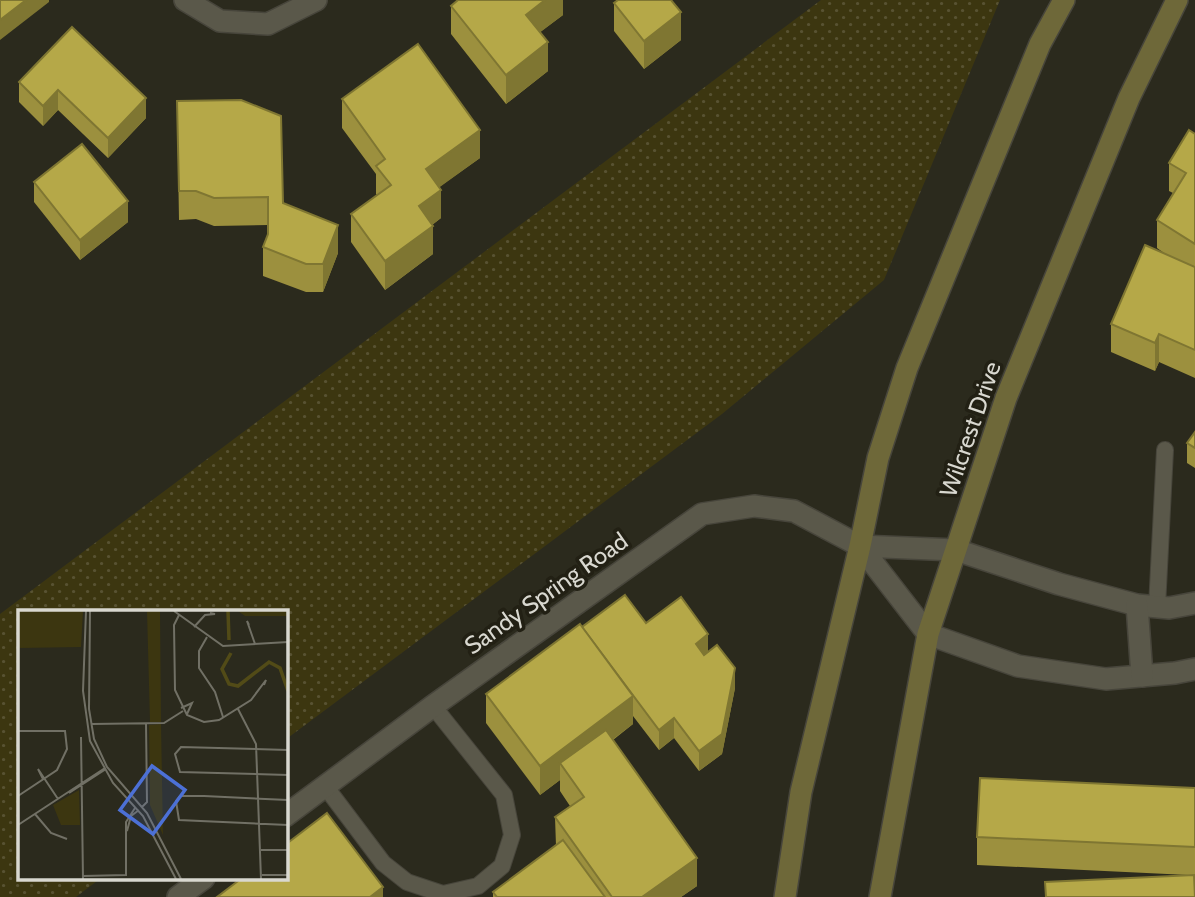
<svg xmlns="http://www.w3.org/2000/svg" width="1195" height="897" font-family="Cabin,sans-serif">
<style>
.grass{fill:url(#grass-dots)}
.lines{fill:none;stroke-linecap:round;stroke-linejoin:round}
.lane-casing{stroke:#47453b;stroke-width:18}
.street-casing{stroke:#47453b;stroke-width:24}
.secondary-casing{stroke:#47453b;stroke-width:24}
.lane{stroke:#5a584a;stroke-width:16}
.street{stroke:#5a584a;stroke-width:21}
.secondary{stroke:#6e6839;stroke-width:21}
.wall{fill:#9c903e}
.shaded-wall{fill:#7f7632}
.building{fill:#b5a848;stroke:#7f7632;stroke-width:2}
.labels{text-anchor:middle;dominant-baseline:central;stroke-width:7;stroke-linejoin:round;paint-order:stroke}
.street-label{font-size:24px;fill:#d9d8d0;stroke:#222014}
.inset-river{fill:none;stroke:#524b17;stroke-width:3.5}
.inset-road{fill:none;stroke:#717065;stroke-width:2}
.view{fill:#4c70d6;fill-opacity:0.15;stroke:#4c70d6;stroke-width:3.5}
.inset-edge{fill:none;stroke:#d9d8d0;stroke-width:3.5}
</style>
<defs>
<pattern id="grass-dots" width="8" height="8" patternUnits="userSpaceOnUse" patternTransform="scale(1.75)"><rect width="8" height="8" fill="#3c3610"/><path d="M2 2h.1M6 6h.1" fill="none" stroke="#585232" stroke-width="1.8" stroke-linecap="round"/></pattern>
</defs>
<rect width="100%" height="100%" fill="#2b2a1d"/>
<!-- grass -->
<path class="grass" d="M821,0H1000L884,280L722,414L285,740V612H19V878H101L76,897H0V614Z"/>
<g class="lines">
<!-- lane casing -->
<g class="lane-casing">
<g id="lane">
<path d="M1157,607L1165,450"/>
<path d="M325,786L383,863L407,882L443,894L478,886L502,866L512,835L504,795L433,706"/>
</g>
</g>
<!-- street casing -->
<g class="street-casing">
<g id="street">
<path d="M185,0L220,21L268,24L316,0"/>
<path d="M1195,603L1169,608L1137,605L1059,584L956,550L860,546L928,634L1018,666L1106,679L1175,673L1195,669"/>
<path d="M1137,605L1142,676"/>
<path d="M285,816L433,706L702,514L754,506L794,511L860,546"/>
<path d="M178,897L204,878"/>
</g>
</g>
<!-- secondary casing -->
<g class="secondary-casing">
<g id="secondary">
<path d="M785,897L801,792L860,546L878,458L907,368L1040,44L1064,0"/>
<path d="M880,897L928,634L1006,398L1129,98L1177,0"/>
</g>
</g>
<!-- lane -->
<use href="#lane" class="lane"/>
<!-- street -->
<use href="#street" class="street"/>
<!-- secondary -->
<use href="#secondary" class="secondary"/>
</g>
<!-- wall -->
<g class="wall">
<path d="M563,0V15L540,32L548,71L506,104L451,34V6Z"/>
<path d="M614,3L681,40L644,69L614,31Z"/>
<path d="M72,27L146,118L108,158L58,110L43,126L19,102V82Z"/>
<path d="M342,99L480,158L439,187L441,218L432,225L433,254L385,290L351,242V214L377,195L376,194V174L342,128Z"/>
<path d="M177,101L283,203L338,253L323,292H306L263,276V247L268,236V225L214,226L196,219L179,220Z"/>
<path d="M1195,134V378L1159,362L1155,371L1111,352V324L1164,253L1157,248V220L1173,193L1169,191V163Z"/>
<path d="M34,182L128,222L80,260L34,202Z"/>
<path d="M1195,432V468L1187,463V443Z"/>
<path d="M646,623L708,652L735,688L722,754L699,771L674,738L659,750L633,716V724L613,740L697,886L681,897H493V892L556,846L555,817L570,806L560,791V780L540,795L486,723V694L582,627Z"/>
<path d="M1195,788V875H1194L1195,897H1045V882L1188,875L977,865V837Z"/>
</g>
<!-- shaded-wall -->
<g class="shaded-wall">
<path d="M26,0H49V2L0,40V20Z"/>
<path d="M545,0H563V15L526,43V15Z"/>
<path d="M681,12V40L644,69V41Z"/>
<path d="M548,42V71L506,104V75Z"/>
<path d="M58,90V110L43,126V106Z"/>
<path d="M146,98V118L108,158V138Z"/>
<path d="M480,130V158L426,197V169Z"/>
<path d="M441,190V218L419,235V206Z"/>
<path d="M128,201V222L80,260V240Z"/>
<path d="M338,225V253L323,292V264Z"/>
<path d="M433,226V254L385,290V261Z"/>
<path d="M1159,334V362L1155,371V343Z"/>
<path d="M708,634V654L696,664V644Z"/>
<path d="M735,668V688L722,754L699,771V751Z"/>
<path d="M633,696V724L567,774L560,763V780L540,795V766Z"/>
<path d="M674,718V738L659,750V730Z"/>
<path d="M697,858V886L681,897H642Z"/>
<path d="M383,887V897H370Z"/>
</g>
<!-- building -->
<g class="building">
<path d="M0,0H26L0,20Z"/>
<path d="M458,0H545L526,15L548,42L506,75L451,6Z"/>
<path d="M618,0H671L681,12L644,41L614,3Z"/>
<path d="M72,27L146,98L108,138L58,90L43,106L19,82Z"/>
<path d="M418,44L480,130L426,169L441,190L419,206L433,226L385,261L351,214L391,185L376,166L385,159L342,99Z"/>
<path d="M241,100L281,116L283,203L338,225L323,264H306L263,247L268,234V197L214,198L196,191H179L177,101Z"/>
<path d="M1189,130L1195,134V244L1157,220L1186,173L1169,163Z"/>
<path d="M82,144L128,201L80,240L34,182Z"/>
<path d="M1145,245L1195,267V350L1159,334L1155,343L1111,324Z"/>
<path d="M1195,432V448L1187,443Z"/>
<path d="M625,595L646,623L681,597L708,634L696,644L704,655L717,645L735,668L722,734L699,751L674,718L659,730L582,627Z"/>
<path d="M580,624L633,696L540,766L486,694Z"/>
<path d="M606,730L697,858L642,897H612L555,817L584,797L560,763Z"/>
<path d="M980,778L1195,788V847L977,837Z"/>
<path d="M327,813L383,887L370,897H217L242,878H285V845Z"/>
<path d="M563,840L605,897H497L493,892Z"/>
<path d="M1194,875L1195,897H1046L1045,882Z"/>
</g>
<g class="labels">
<!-- street labels -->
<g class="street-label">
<text transform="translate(970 429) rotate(-71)">Wilcrest Drive</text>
<text transform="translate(546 593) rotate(-35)">Sandy Spring Road</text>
</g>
</g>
<!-- overview -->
<g transform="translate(18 610)">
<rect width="270" height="270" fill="#2b2a1d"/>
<path d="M0,1H65L63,37L0,38ZM129,1H142L143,112H132ZM143,114L145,225L132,195L131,115Z" fill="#3c3610"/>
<path d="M220,1H269V6H227ZM61,180L62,215H43L35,195Z" fill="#3c3610"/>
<path class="inset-river" d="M210,1L211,30M213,43L204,59L211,74L220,76L251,52L262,58L270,81"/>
<path class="inset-road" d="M68,1L65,81L72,131L95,173L125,206L158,269M72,1L71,99L76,129L89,157L129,203L163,269M156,1L205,36L270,32M161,5L156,15L157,80L169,105L186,112L201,110L233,90L248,70L246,75M231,15L229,11L237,34M176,17L187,5L197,4L192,3M189,27L181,41V58L197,82L205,107M163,98L174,93L169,104M220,99L238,134L243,269M74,114L146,113L165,101M0,121H47L49,139L39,160L0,186M63,127L65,269M270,140L163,137L157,144L162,162L270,165M25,169L20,159L40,189M51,183L88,159M270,190L186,186H162L158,191L161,210L270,215M124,197L129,192L128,113M17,204L33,223L49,229M0,215L87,158M109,221L113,206L121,200M243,240H270M244,265H270M65,266L108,265V212L117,198"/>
<path class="view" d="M134,156L167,180L135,224L102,200Z"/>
<rect width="270" height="270" class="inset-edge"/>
</g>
</svg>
